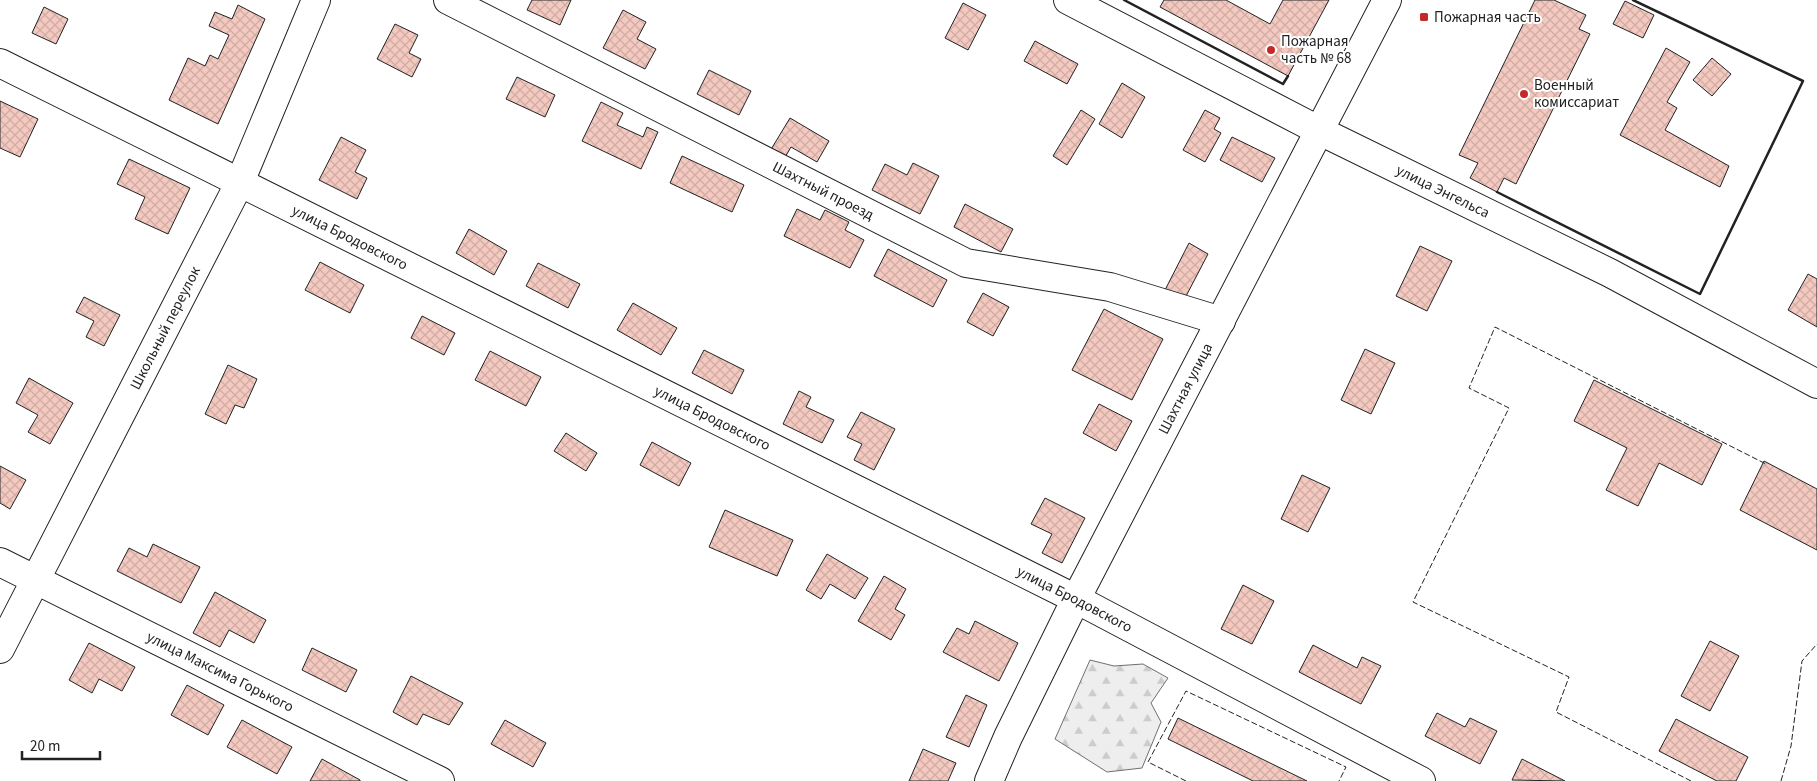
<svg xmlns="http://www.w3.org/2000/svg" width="1817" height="781" font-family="'Source Sans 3',sans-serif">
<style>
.forest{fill:url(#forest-firs);stroke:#6f6f6f}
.building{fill:url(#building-cross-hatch);stroke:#222}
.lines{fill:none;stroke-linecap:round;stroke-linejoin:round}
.minor-casing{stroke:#222;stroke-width:30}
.major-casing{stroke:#222;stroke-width:30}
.minor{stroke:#fff;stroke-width:28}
.major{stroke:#fff;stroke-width:28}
.fence{stroke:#222;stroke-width:1;stroke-dasharray:6 2.5;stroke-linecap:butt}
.wall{stroke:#222;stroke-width:2.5}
.poi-dot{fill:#c62828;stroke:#fff;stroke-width:2}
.labels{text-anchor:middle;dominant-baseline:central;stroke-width:4;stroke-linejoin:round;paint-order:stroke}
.poi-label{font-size:15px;fill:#222;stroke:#fff;text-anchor:start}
.street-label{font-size:15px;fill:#222;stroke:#fff}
</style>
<defs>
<pattern id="forest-firs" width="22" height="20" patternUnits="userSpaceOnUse" patternTransform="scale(1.25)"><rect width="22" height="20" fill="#eee"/><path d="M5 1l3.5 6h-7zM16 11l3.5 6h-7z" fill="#ccc"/></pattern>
<pattern id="building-cross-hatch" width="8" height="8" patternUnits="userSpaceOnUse" patternTransform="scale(1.25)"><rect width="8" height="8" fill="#f3c9c0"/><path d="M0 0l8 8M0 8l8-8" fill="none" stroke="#d0aca5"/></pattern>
</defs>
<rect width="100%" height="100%" fill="#fff"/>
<!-- forest -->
<path class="forest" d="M1090,660L1114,666L1143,664L1168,678L1151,703L1161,722L1142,768L1107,772L1055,739Z"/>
<!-- building -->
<g class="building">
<path d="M532,0H571L560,25L527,10Z"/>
<path d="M1164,0H1226L1270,24L1283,0H1329L1288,76L1160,7Z"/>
<path d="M1535,0H1554L1586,15L1579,29L1590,34L1516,184L1504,178L1497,192L1470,178L1478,163L1459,155Z"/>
<path d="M1625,1L1654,15L1643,38L1613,24Z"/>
<path d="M963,3L986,15L968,50L945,38Z"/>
<path d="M238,5L265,19L218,124L169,100L188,58L205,66L210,55L218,59L229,35L209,26L215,12L232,19Z"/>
<path d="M44,7L68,19L56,44L32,33Z"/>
<path d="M623,10L646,22L637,39L656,49L645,69L603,48Z"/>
<path d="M395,24L418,35L409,53L421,59L412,77L377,59Z"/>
<path d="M1035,41L1078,64L1067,84L1024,61Z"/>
<path d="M1666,48L1690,62L1667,102L1677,108L1665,130L1729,166L1720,187L1620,135Z"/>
<path d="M1712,58L1731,74L1712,96L1693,80Z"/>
<path d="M709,70L751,91L739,115L697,94Z"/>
<path d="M517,77L555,95L545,117L506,99Z"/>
<path d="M1122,83L1145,97L1122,138L1099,124Z"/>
<path d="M0,101L38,119L20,157L0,148Z"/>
<path d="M601,102L623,113L617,125L643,137L647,127L658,132L641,169L582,141Z"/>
<path d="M1081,110L1095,119L1067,165L1053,156Z"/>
<path d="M1205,110L1220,118L1214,129L1221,133L1205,162L1183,150Z"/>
<path d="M790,118L829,141L817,162L791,147L784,159L770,151Z"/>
<path d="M341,137L366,150L355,172L367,178L357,199L319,180Z"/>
<path d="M1232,137L1275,158L1262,182L1220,160Z"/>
<path d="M682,156L744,185L732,212L670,183Z"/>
<path d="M129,159L190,188L168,234L135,219L145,197L117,184Z"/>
<path d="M913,163L939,176L920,214L872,190L885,164L907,175Z"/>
<path d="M965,204L1013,229L1001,252L954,227Z"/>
<path d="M797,209L820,220L825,210L849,222L845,230L864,240L850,268L784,236Z"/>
<path d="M469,229L507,251L494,275L456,253Z"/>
<path d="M1189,243L1208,254L1184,300L1165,290Z"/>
<path d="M1420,246L1452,261L1427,311L1396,296Z"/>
<path d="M888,249L947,280L933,307L874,276Z"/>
<path d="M320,262L364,285L350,313L305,290Z"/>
<path d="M538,263L580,284L568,308L526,286Z"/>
<path d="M1808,274L1817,279V327L1788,310Z"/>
<path d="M983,293L1009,307L993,336L967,322Z"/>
<path d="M84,297L120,315L104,346L86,337L94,321L76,312Z"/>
<path d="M633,303L677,328L661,355L617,330Z"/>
<path d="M1104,309L1163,339L1132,400L1072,370Z"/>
<path d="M422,316L455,333L444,355L411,338Z"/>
<path d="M1365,349L1395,363L1371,414L1341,400Z"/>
<path d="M704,350L744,370L732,394L692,373Z"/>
<path d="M490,351L541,377L526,406L475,380Z"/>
<path d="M228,365L257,379L244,408L235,405L226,424L205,414Z"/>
<path d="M29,378L73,403L50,444L28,432L38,415L16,403Z"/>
<path d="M1594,380L1722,444L1702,485L1659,463L1638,506L1606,490L1627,448L1574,421Z"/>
<path d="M799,391L811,397L806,407L834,420L822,443L783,424Z"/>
<path d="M1099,404L1132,421L1116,451L1083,433Z"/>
<path d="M861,412L895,429L874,470L854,460L862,444L847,437Z"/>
<path d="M566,433L597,453L586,471L554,451Z"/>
<path d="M652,442L691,463L679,486L640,465Z"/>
<path d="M1764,461L1817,489V550L1740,510Z"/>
<path d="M0,466L26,480L10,509L0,503Z"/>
<path d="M1302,475L1330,488L1308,532L1281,519Z"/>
<path d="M1045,498L1085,518L1062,563L1042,553L1052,534L1031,524Z"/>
<path d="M725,510L793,540L777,576L709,547Z"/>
<path d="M153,544L200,567L181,603L117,571L129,548L147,557Z"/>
<path d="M827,554L868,578L855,599L830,584L821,599L806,590Z"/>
<path d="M884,576L906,589L895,609L905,615L891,640L858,621Z"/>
<path d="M1243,585L1274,601L1252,644L1221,629Z"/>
<path d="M215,592L266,620L254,643L229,630L220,647L193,633Z"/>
<path d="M975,621L1018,643L999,681L943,652L957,628L969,634Z"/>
<path d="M1710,641L1739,656L1710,711L1681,696Z"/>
<path d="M89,643L135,667L122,691L99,679L92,693L69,680Z"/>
<path d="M1313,645L1357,668L1362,657L1381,666L1361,704L1299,672Z"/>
<path d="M312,648L357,670L346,692L302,670Z"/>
<path d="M411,676L463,703L449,725L423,714L417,725L393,712Z"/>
<path d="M187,685L224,705L208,735L171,715Z"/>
<path d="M966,695L987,705L969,747L946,737Z"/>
<path d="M1437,713L1465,727L1470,718L1497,731L1480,764L1425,736Z"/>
<path d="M1178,718L1307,781H1253L1168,739Z"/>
<path d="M1676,719L1748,757L1736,781H1717L1659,751Z"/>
<path d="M242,720L292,747L277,774L227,747Z"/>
<path d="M505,720L546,743L533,767L491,744Z"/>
<path d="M923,749L956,763L948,781H909Z"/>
<path d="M322,759L360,780V781H310Z"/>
<path d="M1522,759L1565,781L1512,780Z"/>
</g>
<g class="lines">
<!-- minor casing -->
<g class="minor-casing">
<g id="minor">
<path id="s1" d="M448,0L966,263L1110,287L1221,321"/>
<path id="s2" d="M1068,0L1320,131L1610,273L1817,384"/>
<path id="s3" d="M0,63L1076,599L1421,781"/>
<path id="s4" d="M0,562L440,781"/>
<path id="s5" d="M0,649L240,182L316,0"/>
</g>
</g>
<!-- major casing -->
<g class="major-casing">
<g id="major">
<path id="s6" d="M989,781L1008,737L1076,599L1387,0"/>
</g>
</g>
<!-- minor -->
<use href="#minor" class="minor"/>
<!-- major -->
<use href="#major" class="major"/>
<!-- fence -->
<g class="fence">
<path d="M1186,781L1148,762L1186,691L1346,767L1339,781"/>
<path d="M1691,781L1556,712L1569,677L1413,602L1509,408L1469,388L1495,327L1766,464"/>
<path d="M1781,781L1791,746L1802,661L1817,644"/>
</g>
<!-- wall -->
<g class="wall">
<path d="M1124,0L1283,84L1288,76"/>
<path d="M1497,192L1700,294L1803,81L1633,0"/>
</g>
</g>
<!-- markers -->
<g class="poi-dot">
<rect x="1419" y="12" width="10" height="10" rx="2.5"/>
<circle cx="1271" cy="50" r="5"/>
<circle cx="1524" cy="94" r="5"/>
</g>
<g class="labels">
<!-- poi labels -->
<g class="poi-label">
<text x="1434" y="17">Пожарная часть</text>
<text x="1281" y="41">Пожарная<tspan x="1281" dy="17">часть № 68</tspan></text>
<text x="1534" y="85">Военный<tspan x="1534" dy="17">комиссариат</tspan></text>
</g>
<!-- street labels -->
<g class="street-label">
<text stroke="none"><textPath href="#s1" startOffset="421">Шахтный проезд</textPath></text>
<text stroke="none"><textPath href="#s2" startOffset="421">улица Энгельса</textPath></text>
<text stroke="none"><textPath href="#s3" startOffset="391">улица Бродовского</textPath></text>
<text stroke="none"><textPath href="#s5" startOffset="361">Школьный переулок</textPath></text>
<text stroke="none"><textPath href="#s6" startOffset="439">Шахтная улица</textPath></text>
<text stroke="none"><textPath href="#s3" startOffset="796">улица Бродовского</textPath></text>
<text stroke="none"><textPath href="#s3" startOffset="1201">улица Бродовского</textPath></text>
<text stroke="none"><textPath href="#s4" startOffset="246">улица Максима Горького</textPath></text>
</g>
</g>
<!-- scale -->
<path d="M22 751v8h78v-8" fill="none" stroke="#222222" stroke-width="2.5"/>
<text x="30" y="751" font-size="15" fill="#222222" stroke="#ffffff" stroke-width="4" paint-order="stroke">20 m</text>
</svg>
